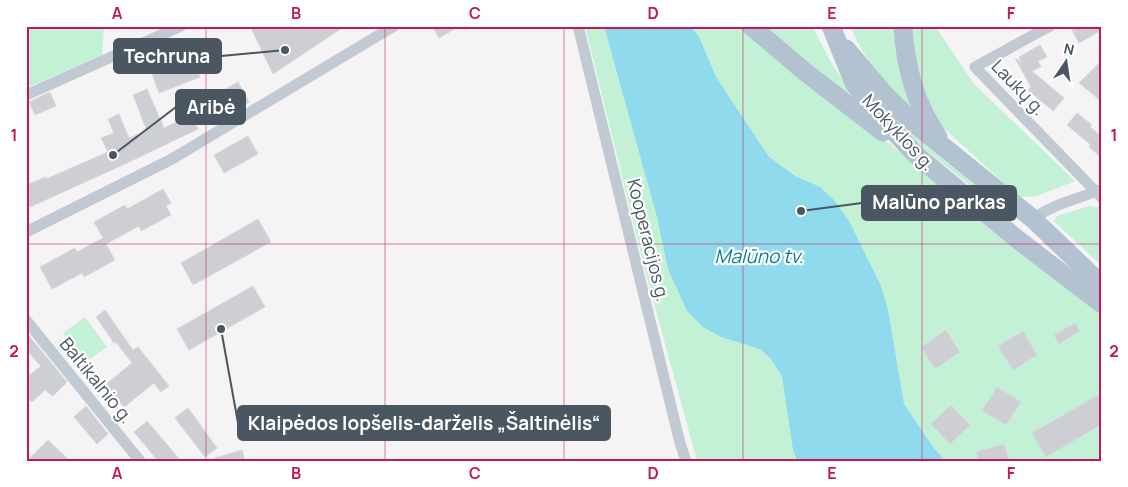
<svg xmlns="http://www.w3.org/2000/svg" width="1128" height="487" font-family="Manrope,sans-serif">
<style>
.green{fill:#c3f1d5}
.water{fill:#90daee}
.building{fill:#cdcfd5;stroke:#d7d9de}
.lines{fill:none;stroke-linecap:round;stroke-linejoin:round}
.street{stroke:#c1cad2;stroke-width:11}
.primary{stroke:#b3c2d1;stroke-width:19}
.grid{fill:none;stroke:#c2185b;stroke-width:1;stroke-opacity:0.55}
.labels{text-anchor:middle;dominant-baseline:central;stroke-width:4.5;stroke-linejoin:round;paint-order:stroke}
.street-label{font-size:18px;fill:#4a5661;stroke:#fff}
.water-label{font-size:19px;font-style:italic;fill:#0c7c9b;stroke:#fff}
.leader{fill:none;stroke:#4a5661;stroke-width:2}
.callout-dot{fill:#4a5661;stroke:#fff;stroke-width:2}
.callout{fill:#4a5661;stroke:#4a5661;stroke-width:2}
.callout-label{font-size:19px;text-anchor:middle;font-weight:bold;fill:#fff}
.neatline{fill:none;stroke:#c2185b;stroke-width:2}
.grid-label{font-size:16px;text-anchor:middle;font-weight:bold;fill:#c2185b}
</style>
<rect width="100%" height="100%" fill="#f5f3f3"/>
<!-- green -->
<g class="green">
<path d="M26,26H104L102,55L26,88Z"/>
<path d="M585,26H742L1101,312L1102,461H697L646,274Z"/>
<path d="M764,26H812L832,64L853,96L839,87Z"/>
<path d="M850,26H895L913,112C887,85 865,62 850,26Z"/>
<path d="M913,26H935L974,84L1075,181L1037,196L1019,197L935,120L914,57Z"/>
<path d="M870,89L894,117L1015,216L1013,219L1009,217L911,138L882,109Z"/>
<path d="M1089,206L1102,208V266L1054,221L1057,216Z"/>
<path d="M85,317L107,347L84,363L63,333Z"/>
</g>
<!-- water -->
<path class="water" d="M604,26H690L699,37L716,77L769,157L795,176L820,187L834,200L849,221L881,286L888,310L904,404L933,447L945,461H797L793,450L782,376L771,359L760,349L721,337L703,327L687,311L668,269L657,217Z"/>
<!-- building -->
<g class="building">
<path d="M250,26H345L273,74Z"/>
<path d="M432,26H460L439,38Z"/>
<path d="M1070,26H1102V30L1079,43Z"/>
<path d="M199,39L208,63L196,68L200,77L159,93L147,59Z"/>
<path d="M1040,45L1047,57L1038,61L1041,67L1032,71L1064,98L1053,111L1028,90L1031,87L1015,58L1021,62L1019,57Z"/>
<path d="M1102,60V102L1079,83Z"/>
<path d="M238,82L249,102L218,119L207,99Z"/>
<path d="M147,89L164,128L181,120L179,116L188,111L198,129L127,163L30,207L26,199V185L46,177V179L108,152L101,138L114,133L108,119L119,114L129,138L147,131L133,95Z"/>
<path d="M50,92L56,106L35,115L29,102Z"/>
<path d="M1077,113L1092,125L1090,127L1102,137V158L1089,147L1091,145L1067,125Z"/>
<path d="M248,136L258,154L224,173L214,155Z"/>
<path d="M163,189L171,203L166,206L171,215L141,231L139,226L106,244L115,260L84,277L82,273L52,289L40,267L75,248L77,252L103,238L94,222L125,205L127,209Z"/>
<path d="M258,219L271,242L193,285L181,263Z"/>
<path d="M253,286L265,307L189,350L177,329Z"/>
<path d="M105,310L133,350L138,347L169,386L161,392L154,383L124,407L105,385L132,363L116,342L114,343L96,317Z"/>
<path d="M1075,323L1080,331L1059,344L1054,335Z"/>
<path d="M946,330L960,352L935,369L921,347Z"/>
<path d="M1023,331L1037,355L1013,370L998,346Z"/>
<path d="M26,332L67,382L53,396L45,390L32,402L26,397V378L41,366L26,350Z"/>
<path d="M997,387L1021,402L1006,425L982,411Z"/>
<path d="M1102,393V424L1046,457L1032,433Z"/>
<path d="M951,405L970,425L950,444L931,424Z"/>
<path d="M86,406L108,434L97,444L74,417Z"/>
<path d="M188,408L217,448L205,457L175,418Z"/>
<path d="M147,421L181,461H158L134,432Z"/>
<path d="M48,440L70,461H27Z"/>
<path d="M1004,444L1009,461H979L976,452Z"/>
<path d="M242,450L245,461H216L215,458Z"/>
</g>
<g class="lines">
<!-- street -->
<g class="street">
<path d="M578,26L680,443L686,461"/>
<path d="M1050,26L975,67L1102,198"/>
<path d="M26,95L181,26"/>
<path d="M1033,219C1053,204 1077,199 1100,190"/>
<path d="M26,232L172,159L394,26"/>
<path d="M26,320L140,461"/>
</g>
<!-- primary -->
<g class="primary">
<path d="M751,26L804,71L883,132"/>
<path d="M831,26L854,83L875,111L915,154L1017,239L1102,304"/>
<path d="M903,26C905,65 916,105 938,137"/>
<path d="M846,49L886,96L914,123L1033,219L1102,285"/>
</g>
</g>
<!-- grid -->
<path class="grid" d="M206,26V461M385,26V461M564,26V461M743,26V461M922,26V461M26,244H1102"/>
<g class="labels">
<!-- street labels -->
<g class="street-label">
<text transform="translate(1019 87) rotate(46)">Laukų g.</text>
<text transform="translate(899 132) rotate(47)">Mokyklos g.</text>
<text transform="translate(649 240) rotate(76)">Kooperacijos g.</text>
<text transform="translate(97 380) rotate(51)">Baltikalnio g.</text>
</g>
<!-- water labels -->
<g class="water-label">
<text x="759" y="256">Malūno tv.</text>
</g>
</g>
<!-- callouts -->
<path class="leader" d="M285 50L221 56M113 155L176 107M801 211L862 203M221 329L238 423"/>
<g class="callout-dot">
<circle cx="285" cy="50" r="5"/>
<circle cx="113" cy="155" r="5"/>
<circle cx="801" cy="211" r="5"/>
<circle cx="221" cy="329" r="5"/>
</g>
<g class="callout">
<rect x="114" y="39" width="107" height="34" rx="5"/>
<rect x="176" y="90" width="69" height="34" rx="5"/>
<rect x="862" y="186" width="154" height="34" rx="5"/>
<rect x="238" y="406" width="372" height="34" rx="5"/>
</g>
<g class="callout-label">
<text x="167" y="63">Techruna</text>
<text x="211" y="114">Aribė</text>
<text x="939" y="209">Malūno parkas</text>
<text x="424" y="430">Klaipėdos lopšelis-darželis „Šaltinėlis“</text>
</g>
<!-- border -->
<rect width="1128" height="487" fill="none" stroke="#ffffff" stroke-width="55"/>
<!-- north arrow -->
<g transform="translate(1066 62) rotate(13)" stroke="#ffffff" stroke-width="4" paint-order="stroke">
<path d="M0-4L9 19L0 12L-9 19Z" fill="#4a5661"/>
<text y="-8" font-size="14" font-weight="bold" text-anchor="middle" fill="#4a5661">N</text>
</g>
<rect x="28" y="28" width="1072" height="432" class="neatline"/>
<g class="grid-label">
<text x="117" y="19">A</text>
<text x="296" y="19">B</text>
<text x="475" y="19">C</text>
<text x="653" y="19">D</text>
<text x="832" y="19">E</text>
<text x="1011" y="19">F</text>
<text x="14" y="141">1</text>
<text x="1114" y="141">1</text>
<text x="14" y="357">2</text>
<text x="1114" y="357">2</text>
<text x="117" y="479">A</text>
<text x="296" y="479">B</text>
<text x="475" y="479">C</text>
<text x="653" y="479">D</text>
<text x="832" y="479">E</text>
<text x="1011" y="479">F</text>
</g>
</svg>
